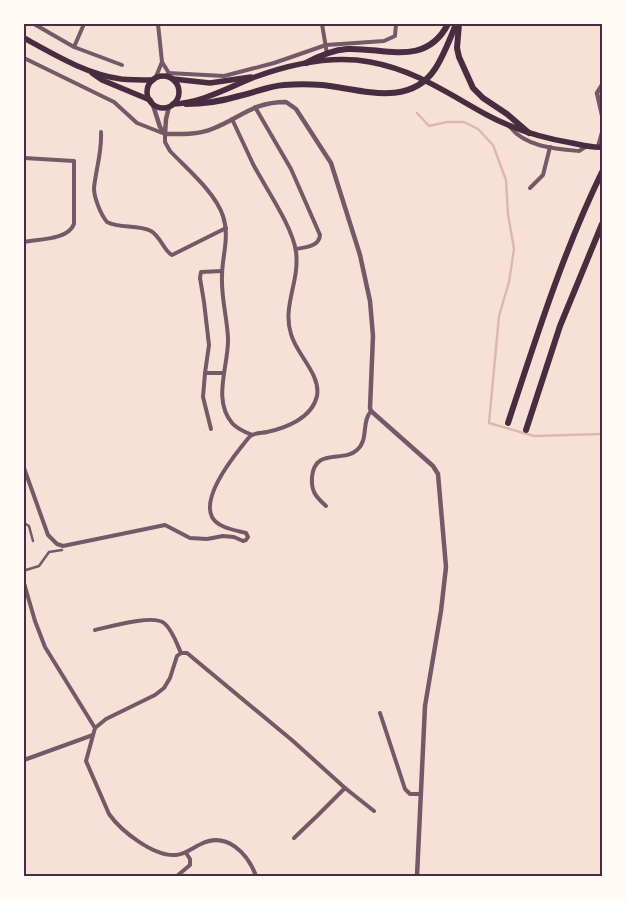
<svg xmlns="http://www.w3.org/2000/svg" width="626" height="900" font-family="'Times New Roman',serif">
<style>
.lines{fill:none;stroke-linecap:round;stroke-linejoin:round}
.stream{stroke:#dcb8b0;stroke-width:2.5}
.pedestrian{stroke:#755966;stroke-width:2.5}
.minor{stroke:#755966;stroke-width:4}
.tertiary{stroke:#755966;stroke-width:4.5}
.primary{stroke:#4a2c40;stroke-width:5.5}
.motorway{stroke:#4a2c40;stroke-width:6}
.neatline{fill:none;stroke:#4a2c40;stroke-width:2}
</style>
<rect width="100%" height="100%" fill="#f7e1d7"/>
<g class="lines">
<!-- stream -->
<path class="stream" d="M417,113L429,126L447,122H464L478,129L493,145L506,180L508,214L514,249L509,282L499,316L489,423L534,436L602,434"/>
<!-- pedestrian -->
<g class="pedestrian">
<path d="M24,523L29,526L33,541"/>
<path d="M26,570L39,566L49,552L62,550"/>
</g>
<!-- minor -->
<g class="minor">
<path d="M34,24L74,47L122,65"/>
<path d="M158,24L162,62L172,78"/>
<path d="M322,24L327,54"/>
<path d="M74,47L84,24"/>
<path d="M24,58L114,102L137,123L165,134V142L170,151C187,169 215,192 223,216C230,237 222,256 222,276C221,297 227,317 228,338C229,365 212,399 232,423C237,429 245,432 252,435"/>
<path d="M168,73L224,76L274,63L326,45L384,41L395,36L396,24"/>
<path d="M155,79L162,62"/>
<path d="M255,107L291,169L320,235C319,247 305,247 296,249"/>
<path d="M510,127C526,147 555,149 579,151L587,146"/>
<path d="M101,132C102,153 96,168 94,188C94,198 101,215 107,222C120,229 137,224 151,231C161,237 164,251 172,255L226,228"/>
<path d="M24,158L74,161V224C68,240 39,239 24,242"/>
<path d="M530,188L543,175L550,147"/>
<path d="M222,271L201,272L200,278L204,302L209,345L205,373H224"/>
<path d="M205,373L203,397L211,429"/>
<path d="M24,468L48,535L57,544L63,546L165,525L190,538L207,539L223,536L234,537L243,541L246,540L248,537L246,533C235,530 218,528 212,517C202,497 230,461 242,446C245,443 248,437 252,435C256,433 263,433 267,432C286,428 312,418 317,396C321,374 296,354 291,334C282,306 300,281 296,252C293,227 265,187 253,164C246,149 239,134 232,119"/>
<path d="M326,506C315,496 311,491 312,477C315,447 343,463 357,450C369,440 361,422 371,411"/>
<path d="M24,583L35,621L45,647L95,728L86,761L109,814C121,831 154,857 176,855C186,854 192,848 201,844C227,831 248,854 256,876"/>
<path d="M95,630C109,627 153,614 164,623C172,629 177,644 181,653"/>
<path d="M380,713L405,789L410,794H421"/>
<path d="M95,728L106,719L155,695L164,688L170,678L177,656L181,653H187L293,741L345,788L374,811"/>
<path d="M24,760L93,735"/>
<path d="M294,838L317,816L345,788"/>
<path d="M177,876L190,865V859L186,853"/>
</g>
<!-- tertiary -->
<g class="tertiary">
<path d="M602,85L597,93L602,115"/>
<path d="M152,102L160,127L165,134"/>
<path d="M165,134C181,134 197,135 212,129C241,118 252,102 286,102L296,109L331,163L360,255L370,301L373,336L370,408L371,411L433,466L438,474L446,567L441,611L425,706L417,876"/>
<path d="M165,134L166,119L169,107"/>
<path d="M598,147L602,133"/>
</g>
<!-- primary -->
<g class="primary">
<path d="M24,38C55,55 86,74 121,79C132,80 142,80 153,80"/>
<path d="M92,73L102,80L150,100"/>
<circle cx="163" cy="92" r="16"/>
<path d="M173,79L210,83L251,77"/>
<path d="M173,104C202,103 229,87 255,77C291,64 332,55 370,62C415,70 447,93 487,115C513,129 542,138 572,143C582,145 592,148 602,147"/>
</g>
<!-- motorway -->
<g class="motorway">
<path d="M459,24L457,48L459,57L473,88L483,98L507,114L529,133"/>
<path d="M306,63C319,56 332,50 347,49C383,47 425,68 448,24"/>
<path d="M186,104C204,104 222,101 239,96C254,93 268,86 284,85C296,84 309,84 322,85C360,89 409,108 435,69C444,55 450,39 456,24"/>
<path d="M508,423C536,338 563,252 602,172"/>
<path d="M526,430L560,326L602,224"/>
</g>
</g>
<!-- border -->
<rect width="626" height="900" fill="none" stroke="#fffaf5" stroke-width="50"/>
<rect x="25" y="25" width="576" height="850" class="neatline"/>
</svg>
